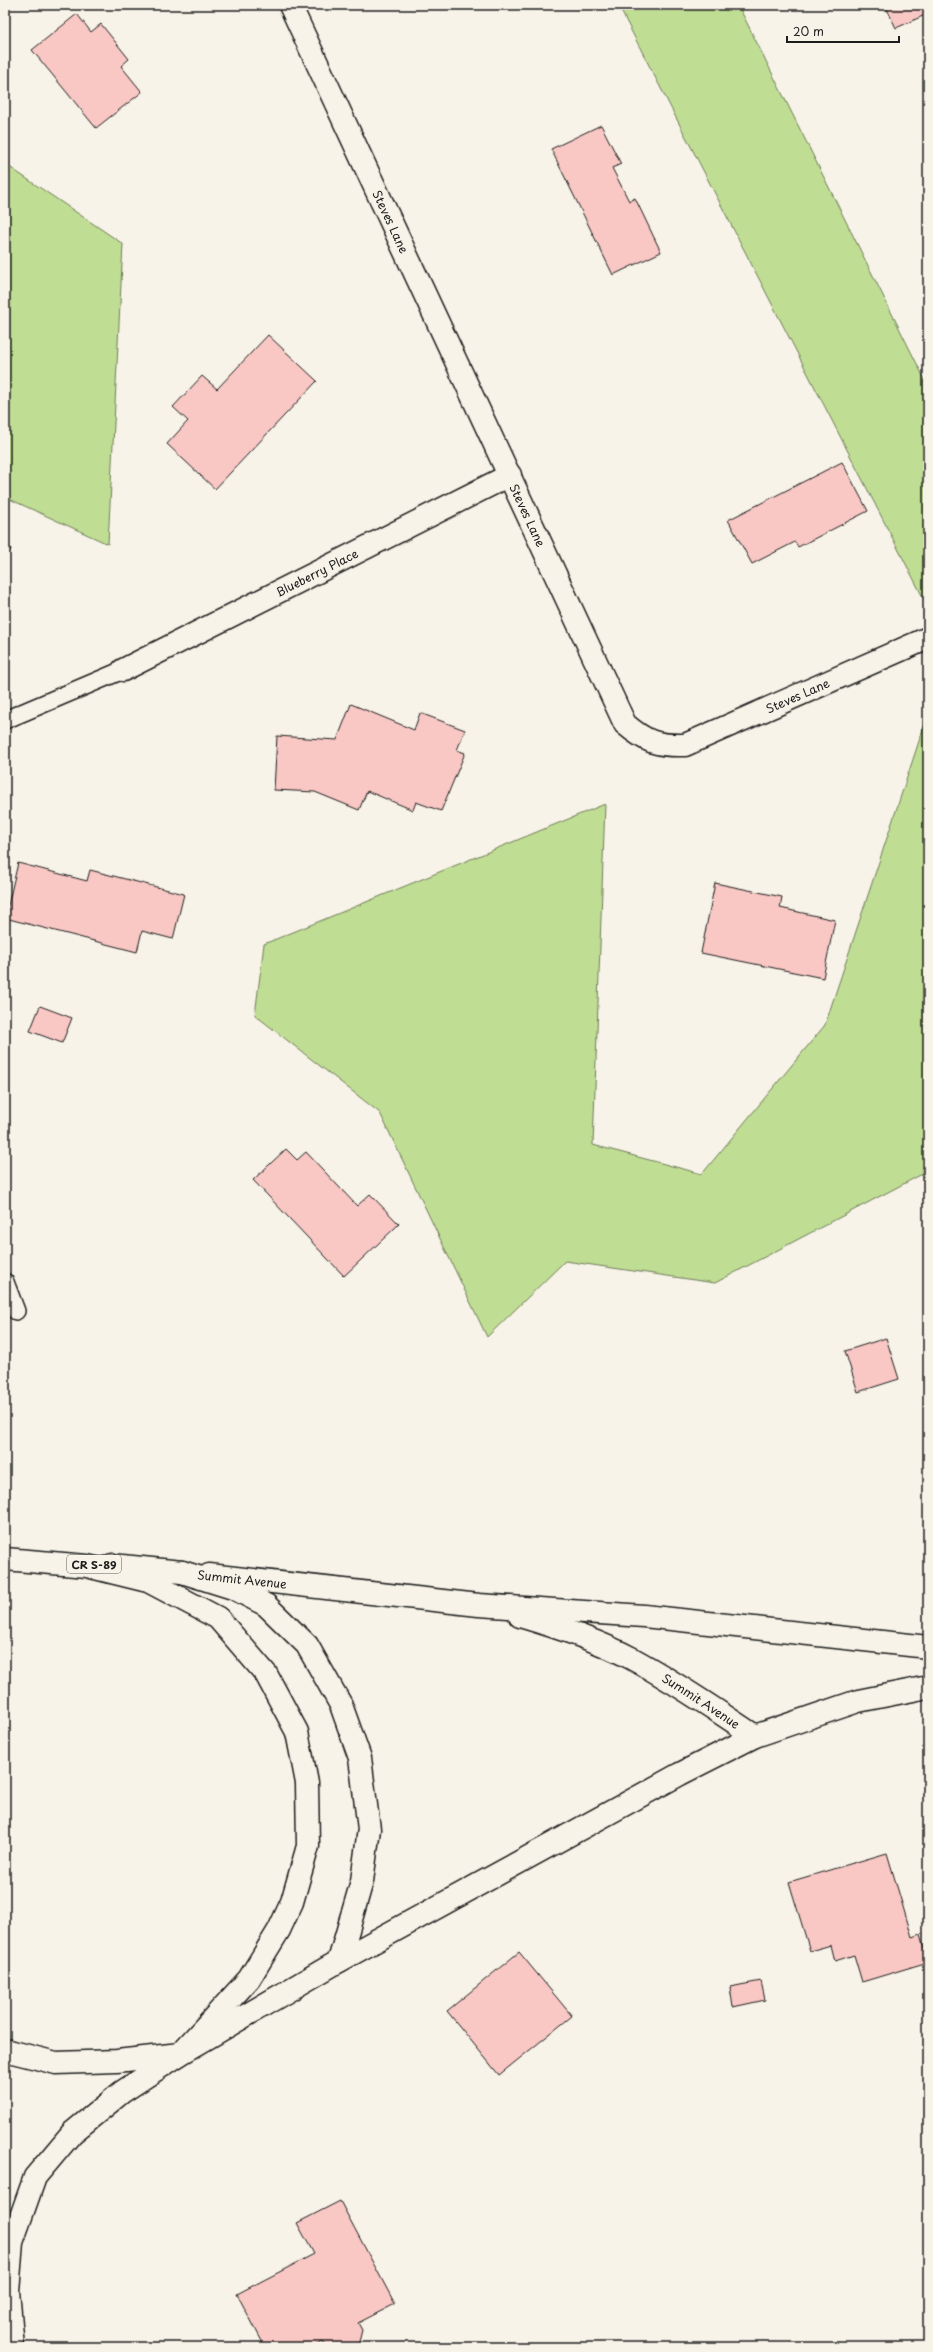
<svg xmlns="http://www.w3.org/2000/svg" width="933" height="2352" font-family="'Playpen Sans',sans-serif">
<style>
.green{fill:#c0dd94;stroke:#6e7c58}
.building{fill:#f9c8c5;stroke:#1c1c1c}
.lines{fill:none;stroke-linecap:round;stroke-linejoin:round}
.service-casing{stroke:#1c1c1c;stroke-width:20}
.minor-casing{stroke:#1c1c1c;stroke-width:25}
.tertiary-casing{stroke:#1c1c1c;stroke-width:25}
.primary-casing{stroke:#1c1c1c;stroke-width:25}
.trunk-casing{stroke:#1c1c1c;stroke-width:25}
.service{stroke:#f7f3e8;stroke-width:17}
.minor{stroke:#f7f3e8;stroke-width:22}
.tertiary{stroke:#f7f3e8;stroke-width:22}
.primary{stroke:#f7f3e8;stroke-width:22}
.trunk{stroke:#f7f3e8;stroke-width:22}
.labels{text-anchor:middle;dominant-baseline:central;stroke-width:3;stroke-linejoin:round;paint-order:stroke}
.shield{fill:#f7f3e8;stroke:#5e5c59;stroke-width:1}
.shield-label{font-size:11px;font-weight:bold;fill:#1c1c1c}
.street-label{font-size:12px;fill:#1c1c1c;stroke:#f7f3e8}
</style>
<rect width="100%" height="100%" fill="#f7f3e8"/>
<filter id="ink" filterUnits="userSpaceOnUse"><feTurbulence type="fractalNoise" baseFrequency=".025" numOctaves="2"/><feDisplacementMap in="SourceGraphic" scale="8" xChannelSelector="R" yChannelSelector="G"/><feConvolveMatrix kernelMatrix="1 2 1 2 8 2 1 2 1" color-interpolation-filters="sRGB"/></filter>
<g filter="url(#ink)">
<!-- green -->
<g class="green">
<path d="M618,5H738L928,386V607Z"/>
<path d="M5,164L123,244L108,544L5,497Z"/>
<path d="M928,714V1171L715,1283L565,1261L487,1337L380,1113L255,1015L264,944L605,804L593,1145L702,1174L825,1025Z"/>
</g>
<!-- building -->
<g class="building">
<path d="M885,5H928V22L925,15L896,28Z"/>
<path d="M77,14L91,32L101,24L129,59L121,66L142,92L96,128L32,50Z"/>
<path d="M601,125L621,164L612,168L629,201L635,198L661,252L613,275L551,149Z"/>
<path d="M268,335L317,381L215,489L167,444L188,421L173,407L202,376L217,389Z"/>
<path d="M842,462L868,511L798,547L795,542L752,564L728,520Z"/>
<path d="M5,545L11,549L5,558Z"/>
<path d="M351,704L414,730L420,713L465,730L457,750L465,753L441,811L416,802L413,810L367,791L359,810L315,792L274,790L277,736L337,740Z"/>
<path d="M18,863L87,881L90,870L184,894L173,939L142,931L137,952L5,918Z"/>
<path d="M715,883L782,897L780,908L835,920L823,978L701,953Z"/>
<path d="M40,1006L72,1018L62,1043L30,1031Z"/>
<path d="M286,1149L297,1160L306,1152L357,1206L370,1194L399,1224L344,1276L253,1180Z"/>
<path d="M886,1338L899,1379L858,1392L845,1351Z"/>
<path d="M887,1853L912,1937L920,1934L928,1962L862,1982L854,1955L835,1961L831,1945L810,1951L789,1882Z"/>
<path d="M519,1952L572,2016L499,2075L447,2011Z"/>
<path d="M761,1981L765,2000L733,2007L730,1987Z"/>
<path d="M340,2201L395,2304L358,2323L362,2330L359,2342L350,2347H326L323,2342L313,2347H265L237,2294L314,2254L297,2223Z"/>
</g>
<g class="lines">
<!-- service casing -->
<g class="service-casing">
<g id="service">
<path d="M5,720L123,670"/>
<path d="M5,1282L16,1311"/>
</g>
</g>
<!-- minor casing -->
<g class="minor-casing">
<g id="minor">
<path id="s1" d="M290,5L625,724C646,742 657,746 685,745L928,638"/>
<path id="s2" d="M123,670L510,475"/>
</g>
</g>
<!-- tertiary casing -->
<g class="tertiary-casing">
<g id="tertiary">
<path d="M209,1575L479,1605L644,1616L928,1647"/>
<path id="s3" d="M520,1616C557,1627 597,1640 631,1658C674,1681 714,1709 755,1736L858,1701L928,1687"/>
</g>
</g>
<!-- primary casing -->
<g class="primary-casing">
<path id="primary" d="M112,1565L182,1572"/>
</g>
<!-- trunk casing -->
<g class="trunk-casing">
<g id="trunk">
<path d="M5,1559L87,1566L148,1581L218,1618L266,1674L297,1732L307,1783L308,1846L292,1902L279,1930L249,1979L180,2054L117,2061L56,2063L5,2050"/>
<path d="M182,1572L233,1588L266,1605L307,1645L341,1705L360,1758L369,1829L362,1881L339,1961"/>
<path d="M13,2347L8,2291L12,2242L35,2177L72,2133L122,2092L180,2054L339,1961L680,1774L755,1736"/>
</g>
</g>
<!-- service -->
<use href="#service" class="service"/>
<!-- minor -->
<use href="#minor" class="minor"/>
<!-- tertiary -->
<use href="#tertiary" class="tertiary"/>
<!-- primary -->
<use href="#primary" class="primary"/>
<!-- trunk -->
<use href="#trunk" class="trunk"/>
</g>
</g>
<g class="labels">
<!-- shield labels -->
<rect class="shield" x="67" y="1555" width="54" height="18" rx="3"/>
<g class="shield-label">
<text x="94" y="1564">CR S-89</text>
</g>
<!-- street labels -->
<g class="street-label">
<text stroke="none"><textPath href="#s1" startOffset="239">Steves Lane</textPath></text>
<text stroke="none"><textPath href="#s1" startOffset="563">Steves Lane</textPath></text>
<text stroke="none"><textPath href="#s2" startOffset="217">Blueberry Place</textPath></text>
<text stroke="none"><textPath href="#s1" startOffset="982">Steves Lane</textPath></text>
<text transform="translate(242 1579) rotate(6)">Summit Avenue</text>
<text stroke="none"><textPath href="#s3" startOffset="201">Summit Avenue</textPath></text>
</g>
</g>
<!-- margin -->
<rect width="933" height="2352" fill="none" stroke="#f7f3e8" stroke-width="20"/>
<rect x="10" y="10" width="913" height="2332" fill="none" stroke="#1c1c1c" stroke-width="1.5" filter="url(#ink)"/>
<!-- scale -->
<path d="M787 36v6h112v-6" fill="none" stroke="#1c1c1c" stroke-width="2"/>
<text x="793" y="36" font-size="12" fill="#1c1c1c" stroke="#f7f3e8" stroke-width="3" paint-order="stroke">20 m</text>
</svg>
